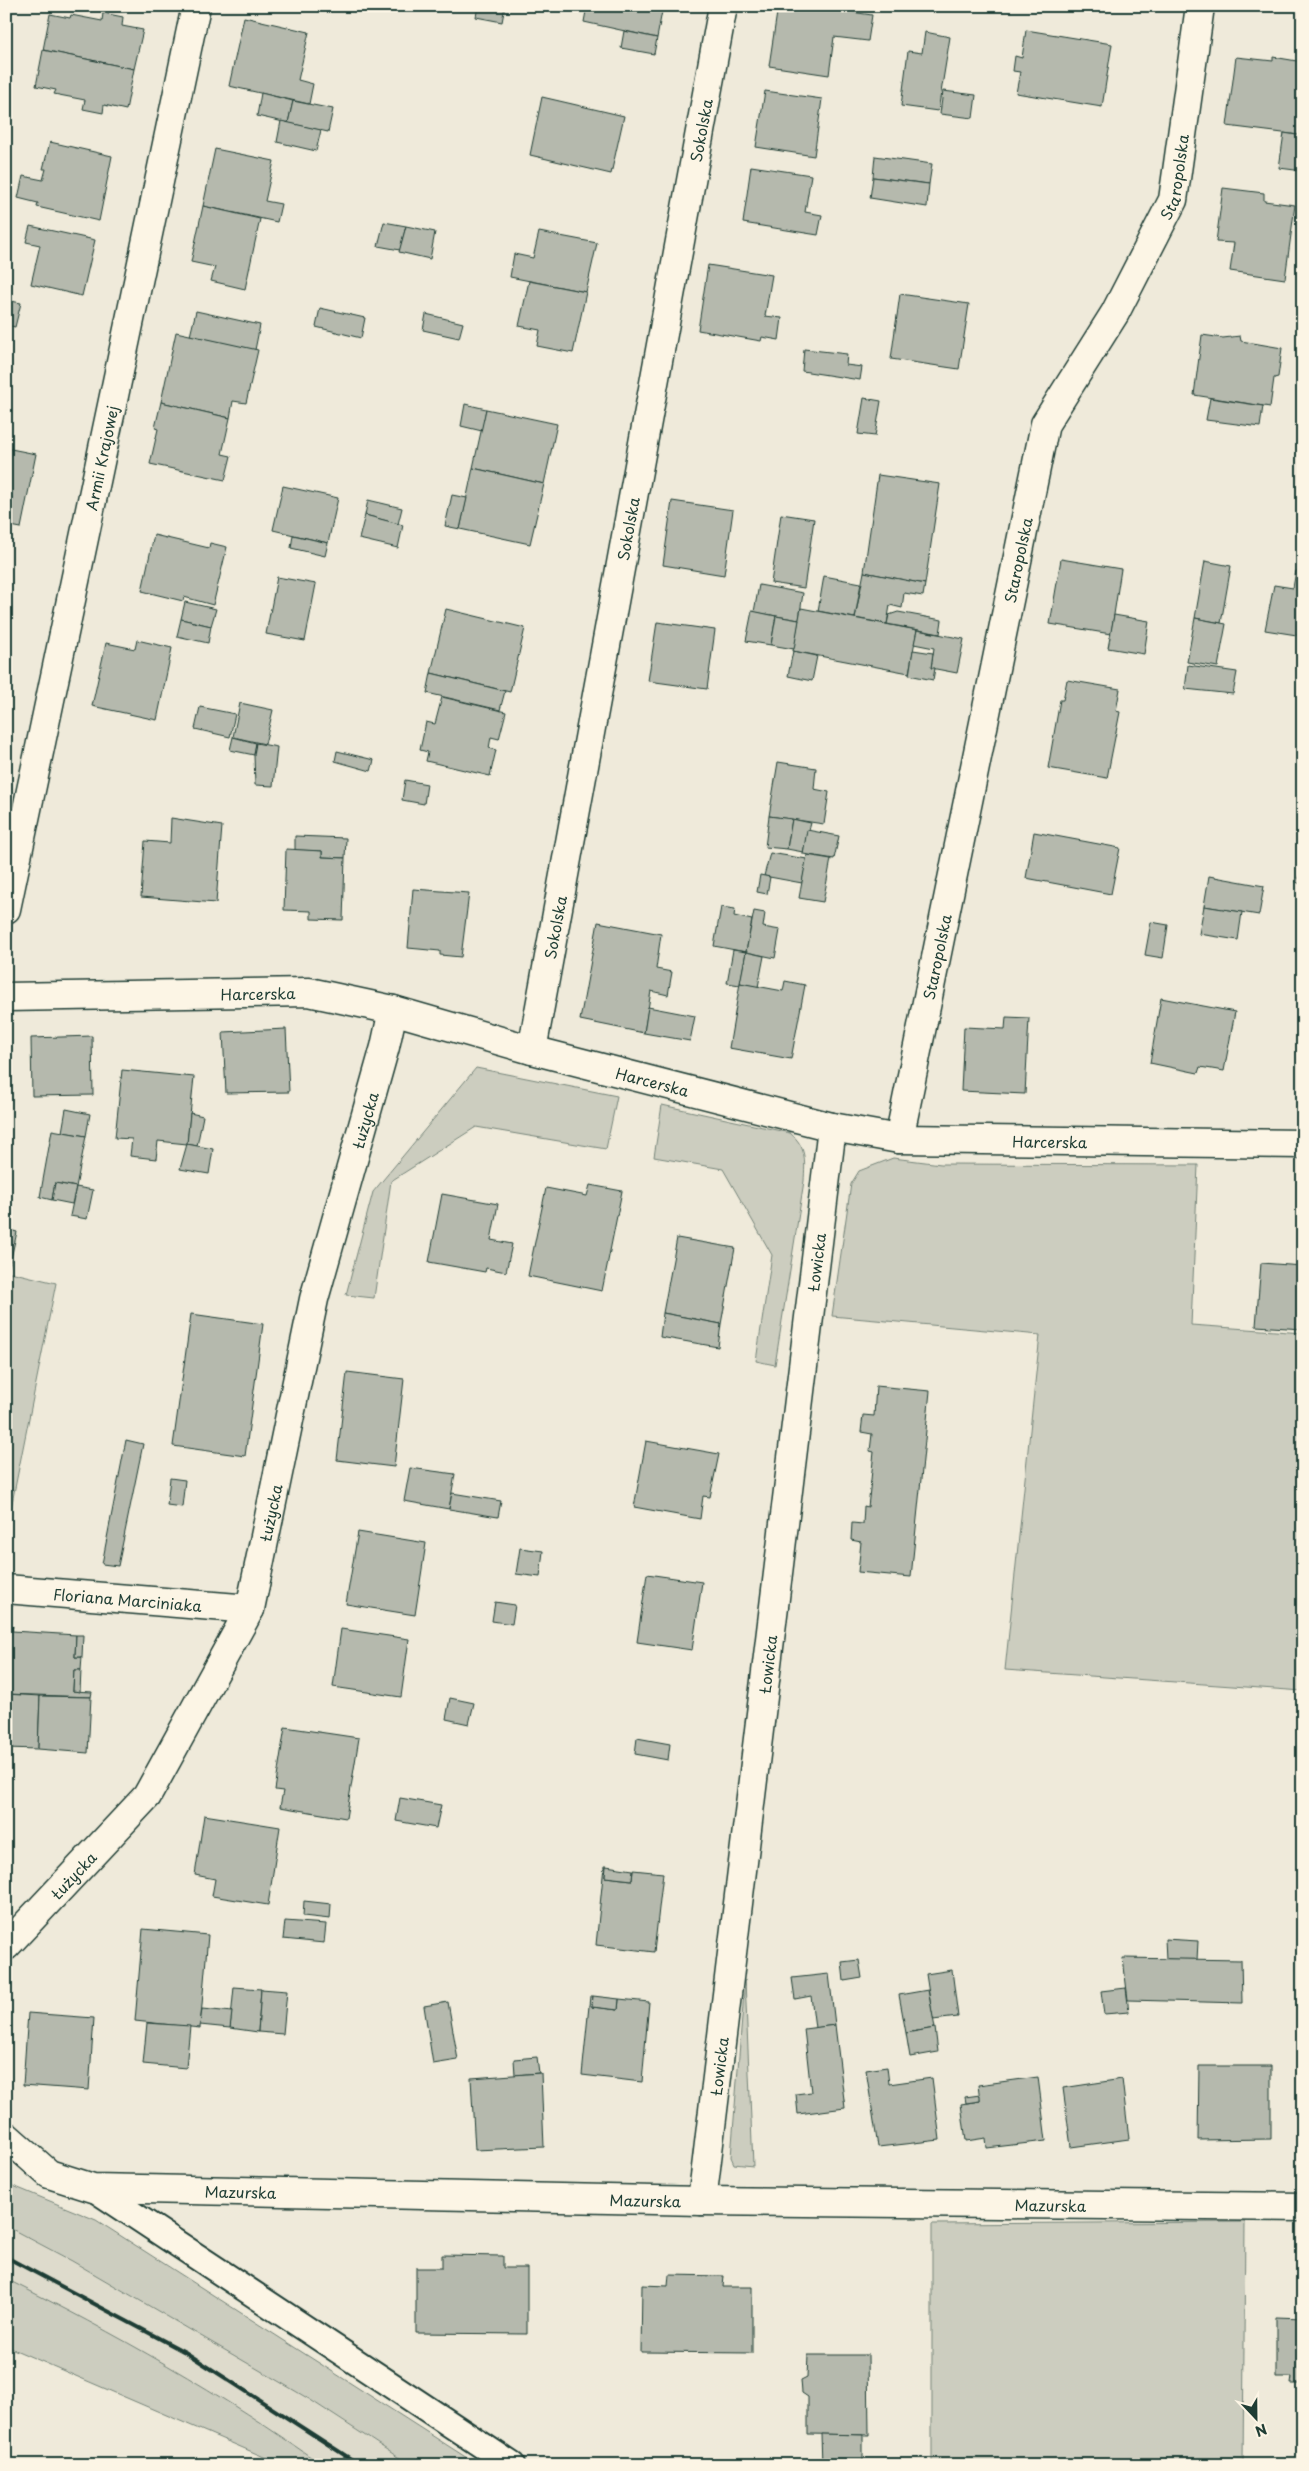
<svg xmlns="http://www.w3.org/2000/svg" width="1309" height="2471" font-family="'Playpen Sans',sans-serif">
<style>
.built{fill:#dedbcc}
.green{fill:#cccdbf;stroke:#76857a}
.building{fill:#b5b9ad;stroke:#1f3d34}
.lines{fill:none;stroke-linecap:round;stroke-linejoin:round}
.service-casing{stroke:#1f3d34;stroke-width:29}
.minor-casing{stroke:#1f3d34;stroke-width:31}
.service{stroke:#fcf5e5;stroke-width:25}
.minor{stroke:#fcf5e5;stroke-width:28}
.rail{stroke:#1f3d34;stroke-width:4}
.labels{text-anchor:middle;dominant-baseline:central;stroke-width:4;stroke-linejoin:round;paint-order:stroke}
.street-label{font-size:15px;fill:#1f3d34;stroke:#fcf5e5}
</style>
<rect width="100%" height="100%" fill="#efeada"/>
<filter id="ink" filterUnits="userSpaceOnUse"><feTurbulence type="fractalNoise" baseFrequency=".02" numOctaves="2"/><feDisplacementMap in="SourceGraphic" scale="10" xChannelSelector="R" yChannelSelector="G"/><feConvolveMatrix kernelMatrix="1 2 1 2 8 2 1 2 1" color-interpolation-filters="sRGB"/></filter>
<g filter="url(#ink)">
<!-- built -->
<path class="built" d="M6,2226L72,2261L309,2399L410,2465H322L6,2280Z"/>
<!-- green -->
<g class="green">
<path d="M476,1068L617,1096L606,1149L476,1127L391,1181L374,1298L346,1295L373,1192Z"/>
<path d="M662,1105L790,1133C807,1147 805,1161 804,1181L775,1365L756,1361L772,1255L723,1169L654,1157Z"/>
<path d="M893,1158L941,1164L1198,1165L1191,1325L1303,1333V1691L1005,1670L1040,1335L832,1316L851,1184L859,1171Z"/>
<path d="M6,1271L56,1283L6,1533Z"/>
<path d="M745,1980L753,2166L734,2164L731,2157Z"/>
<path d="M6,2183L96,2220L478,2465H410L309,2399L72,2261L6,2226Z"/>
<path d="M1245,2222L1243,2465H932V2224Z"/>
<path d="M6,2279C115,2333 223,2394 322,2465H276L271,2460L6,2346Z"/>
</g>
<!-- building -->
<g class="building">
<path d="M478,6H505L502,22L476,17Z"/>
<path d="M587,6H663L657,38L584,22Z"/>
<path d="M778,6H809L872,15L868,41L834,37L829,75L769,66Z"/>
<path d="M103,13L123,17L122,26L143,30L134,69L43,50L50,14L70,18L71,15L102,21Z"/>
<path d="M244,17L309,32L298,80L313,84L309,104L229,86Z"/>
<path d="M1026,30L1112,44L1102,107L1016,93L1020,72L1013,71L1015,56L1022,58Z"/>
<path d="M624,31L657,38L654,54L621,48Z"/>
<path d="M925,32L950,37L938,111L901,106L908,51L922,53Z"/>
<path d="M43,50L134,69L126,110L104,105L103,113L83,109L85,100L54,94L56,90L36,86Z"/>
<path d="M1236,57L1273,61V57L1303,62V108L1299,135L1227,126Z"/>
<path d="M765,91L822,99L814,156L756,147Z"/>
<path d="M943,91L976,95L973,118L940,114Z"/>
<path d="M261,93L293,101L288,123L257,116Z"/>
<path d="M542,97L624,116L611,174L530,155Z"/>
<path d="M293,101L333,109L328,132L288,123Z"/>
<path d="M281,121L321,130L316,151L277,142Z"/>
<path d="M1284,133L1303,136V171L1279,168Z"/>
<path d="M50,142L112,156L99,221L37,207L38,203L18,198L23,176L43,180L46,169H43Z"/>
<path d="M215,149L274,161L265,201L281,204L277,222L203,206Z"/>
<path d="M875,156L932,164L929,184L873,177Z"/>
<path d="M751,166L811,175L805,212L822,215L818,235L743,223Z"/>
<path d="M873,177L929,184L927,207L870,198Z"/>
<path d="M1223,188L1264,193V201L1295,205L1285,279L1230,271L1234,243L1216,242Z"/>
<path d="M203,206L260,219L245,289L211,281L215,267L191,262Z"/>
<path d="M384,222L406,226L400,250L378,246Z"/>
<path d="M30,226L95,240L82,296L31,284L40,245L26,242Z"/>
<path d="M406,226L435,232L430,259L399,252Z"/>
<path d="M539,232L597,243L586,292L510,277L514,254L533,258Z"/>
<path d="M708,265L772,275L765,316L782,318L779,340L762,337L761,341L698,330Z"/>
<path d="M529,281L586,292L573,353L537,346L540,330L519,326Z"/>
<path d="M900,294L969,304L959,369L891,359Z"/>
<path d="M6,300L21,303L15,327L6,325Z"/>
<path d="M320,308L365,318L361,338L316,327Z"/>
<path d="M196,311L260,325L255,350L190,336Z"/>
<path d="M426,314L463,323L459,338L423,330Z"/>
<path d="M176,332L258,350L246,403L233,401L230,418L161,402Z"/>
<path d="M1202,335L1223,338L1240,336L1241,341L1282,348L1278,377L1274,378L1270,407L1194,395Z"/>
<path d="M804,349L847,354L846,365L862,367L860,380L802,371Z"/>
<path d="M864,398L881,401L875,436L858,434Z"/>
<path d="M1210,398L1263,406L1260,427L1206,420Z"/>
<path d="M161,402L230,418L222,454L231,456L225,480L150,464L158,429L155,428Z"/>
<path d="M465,404L486,409L482,431L461,426Z"/>
<path d="M486,409L557,424L544,484L473,468Z"/>
<path d="M6,448L36,454L21,528L6,525Z"/>
<path d="M473,468L544,484L530,544L460,529Z"/>
<path d="M878,475L940,484L925,584L864,572Z"/>
<path d="M283,486L338,498L328,543L273,530Z"/>
<path d="M452,495L467,498L460,529L445,526Z"/>
<path d="M368,500L402,508L398,524L365,515Z"/>
<path d="M672,501L733,510L724,575L663,565Z"/>
<path d="M781,514L814,519L804,588L771,583Z"/>
<path d="M365,515L403,525L398,548L359,539Z"/>
<path d="M154,535L209,548L210,543L227,547L213,605L184,597L183,601L142,591Z"/>
<path d="M293,535L328,543L325,556L291,548Z"/>
<path d="M1061,559L1121,569L1111,634L1050,624Z"/>
<path d="M1205,561L1231,566L1221,623L1195,618Z"/>
<path d="M1296,571L1303,572V636L1265,630L1274,585L1293,588Z"/>
<path d="M864,572L925,584L923,596L904,593L902,608L890,605L887,624L855,618Z"/>
<path d="M824,576L861,583L855,618L818,611Z"/>
<path d="M277,577L316,584L305,641L266,634Z"/>
<path d="M759,585L803,593L799,620L754,612Z"/>
<path d="M185,602L216,609L211,626L181,619Z"/>
<path d="M801,608L917,630L909,673L793,651Z"/>
<path d="M446,609L525,628L510,692L431,673Z"/>
<path d="M752,611L776,616L771,645L746,641Z"/>
<path d="M898,612L942,620L940,634L887,624L889,615Z"/>
<path d="M1114,615L1149,621L1144,654L1108,648Z"/>
<path d="M776,616L799,620L794,649L771,645Z"/>
<path d="M1195,618L1226,624L1218,667L1187,662Z"/>
<path d="M181,619L211,626L208,643L177,636Z"/>
<path d="M657,622L715,630L707,689L648,681Z"/>
<path d="M917,630L964,639L957,673L931,668L934,648L914,644Z"/>
<path d="M137,640L172,648L157,720L92,706L106,643L135,649Z"/>
<path d="M913,650L933,653L931,668H935L933,680L909,675Z"/>
<path d="M793,651L817,656L812,681L788,676Z"/>
<path d="M1188,665L1237,672L1233,694L1185,689Z"/>
<path d="M431,673L505,691L500,710L427,693Z"/>
<path d="M1067,680L1120,689L1116,711L1120,712L1107,778L1048,768L1060,700H1063Z"/>
<path d="M442,697L506,712L499,739L491,737L489,748L496,750L490,776L426,761L428,752L420,750L426,722L435,724Z"/>
<path d="M240,703L273,710L265,744L233,737Z"/>
<path d="M200,707L235,714L230,737L195,729Z"/>
<path d="M233,737L256,743L254,755L230,750Z"/>
<path d="M256,743L277,747L273,786L255,785L254,755Z"/>
<path d="M337,751L374,760L371,771L335,761Z"/>
<path d="M778,762L816,768L814,789L829,792L824,824L769,816Z"/>
<path d="M405,780L427,784L424,804L402,800Z"/>
<path d="M769,816L792,819L787,849L765,847Z"/>
<path d="M171,818L222,826L216,903L141,897L145,841L170,843Z"/>
<path d="M792,819L811,823L803,852L787,849Z"/>
<path d="M807,830L839,836L834,859L803,854Z"/>
<path d="M1034,832L1120,848L1111,894L1026,878Z"/>
<path d="M295,836L346,838L345,858L322,857V851L295,850Z"/>
<path d="M286,849L322,851V857L345,858L343,920L311,919V911L284,910Z"/>
<path d="M770,853L807,859L802,883L764,876Z"/>
<path d="M807,855L831,859L823,902L799,898Z"/>
<path d="M1303,868V885L1296,882Z"/>
<path d="M760,875L770,877L767,894L757,892Z"/>
<path d="M1209,876L1264,886L1259,915L1204,906Z"/>
<path d="M413,889L469,893L461,957L440,955V951L408,948Z"/>
<path d="M1204,906L1242,912L1238,940L1199,934Z"/>
<path d="M721,907L735,909L734,916L752,920L746,952L714,946Z"/>
<path d="M754,911L765,913L763,927L780,930L775,958L746,952Z"/>
<path d="M598,922L661,934L656,969L672,972L668,995L651,991L644,1033L580,1020Z"/>
<path d="M1151,922L1168,925L1163,958L1145,955Z"/>
<path d="M733,950L746,952L740,985L727,983Z"/>
<path d="M746,952L764,956L758,987L740,983Z"/>
<path d="M785,981L805,985L791,1059L729,1048L740,983L783,991Z"/>
<path d="M1161,998L1235,1012L1224,1071L1200,1067L1198,1073L1150,1063Z"/>
<path d="M648,1007L695,1016L690,1041L644,1033Z"/>
<path d="M1006,1017L1029,1018L1025,1094L961,1091L964,1027L1005,1029Z"/>
<path d="M286,1029L289,1092L226,1093L223,1032Z"/>
<path d="M92,1036L93,1095L32,1096L31,1038Z"/>
<path d="M122,1070L194,1077L187,1144L158,1141L156,1159L130,1156L132,1139L115,1138Z"/>
<path d="M66,1109L90,1114L86,1136L62,1132Z"/>
<path d="M190,1113L203,1116L197,1146L187,1144Z"/>
<path d="M52,1130L86,1136L76,1187L55,1183L52,1200L40,1197Z"/>
<path d="M187,1144L213,1149L209,1174L180,1169Z"/>
<path d="M55,1183L76,1187L72,1204L52,1200Z"/>
<path d="M590,1185L622,1191L602,1291L528,1276L546,1188L587,1196Z"/>
<path d="M76,1187L93,1190L87,1219L70,1216Z"/>
<path d="M442,1194L498,1204L491,1240L512,1244L506,1272L486,1268L485,1272L429,1262Z"/>
<path d="M6,1229L17,1232L9,1267L6,1266Z"/>
<path d="M677,1238L735,1248L721,1324L663,1313Z"/>
<path d="M1261,1263L1303,1266V1329L1256,1326Z"/>
<path d="M663,1313L721,1324L718,1347L660,1337Z"/>
<path d="M191,1314L263,1324L245,1456L173,1446Z"/>
<path d="M347,1372L404,1379L394,1467L337,1460Z"/>
<path d="M876,1386L930,1391L911,1577L858,1572L861,1542L851,1540L852,1523L863,1524L864,1506L868,1507L874,1452L870,1451L872,1434L861,1432L863,1415L874,1416Z"/>
<path d="M126,1440L143,1444L118,1566L102,1564Z"/>
<path d="M646,1441L719,1454L710,1497L703,1496L700,1519L634,1507Z"/>
<path d="M410,1468L455,1474L449,1509L404,1501Z"/>
<path d="M170,1478L185,1480L182,1507L167,1505Z"/>
<path d="M452,1493L501,1501L498,1517L449,1509Z"/>
<path d="M358,1532L426,1543L415,1615L346,1604Z"/>
<path d="M520,1548L543,1551L540,1577L516,1574Z"/>
<path d="M647,1574L702,1582L692,1650L637,1642Z"/>
<path d="M495,1602L515,1605L512,1624L492,1621Z"/>
<path d="M6,1626H13L12,1631L76,1635L75,1657H82L81,1670H74L73,1691L92,1692L91,1697L6,1694Z"/>
<path d="M341,1629L409,1639L401,1697L333,1687Z"/>
<path d="M76,1635H83L82,1657H75Z"/>
<path d="M74,1670H81L80,1692L73,1691Z"/>
<path d="M6,1694L40,1696L38,1749L6,1748Z"/>
<path d="M40,1696L91,1697L88,1753L38,1749Z"/>
<path d="M450,1698L474,1703L469,1724L446,1719Z"/>
<path d="M285,1727L359,1738L346,1818L280,1807L283,1791L275,1790Z"/>
<path d="M637,1738L670,1744L668,1760L635,1754Z"/>
<path d="M400,1798L441,1805L436,1828L396,1821Z"/>
<path d="M204,1815L280,1827L268,1905L212,1896L215,1879L195,1875Z"/>
<path d="M604,1866H606L605,1877L632,1880L633,1870L663,1873L654,1952L596,1945Z"/>
<path d="M606,1866L633,1870L632,1880L605,1877Z"/>
<path d="M304,1901L331,1904L330,1919L303,1916Z"/>
<path d="M285,1921L326,1924L324,1943L283,1939Z"/>
<path d="M143,1929L208,1935L200,2028L135,2021Z"/>
<path d="M1165,1939L1198,1941L1197,1960L1166,1959Z"/>
<path d="M1123,1958L1241,1960L1242,2003L1128,2000Z"/>
<path d="M859,1960L862,1978L844,1981L842,1962Z"/>
<path d="M952,1970L958,2017L933,2020L926,1974Z"/>
<path d="M829,1974L835,2025L815,2028L811,1996L795,1999L792,1978Z"/>
<path d="M234,1987L261,1989L258,2032L230,2028Z"/>
<path d="M1126,1988L1129,2012L1104,2014L1101,1991Z"/>
<path d="M261,1989L287,1991L283,2034L258,2032Z"/>
<path d="M928,1990L935,2028L906,2033L899,1995Z"/>
<path d="M590,1996H593L592,2007L618,2010L619,1999L649,2002L642,2082L582,2075Z"/>
<path d="M593,1996L619,1999L618,2010L592,2007Z"/>
<path d="M448,2002L458,2060L433,2064L424,2006Z"/>
<path d="M202,2009L232,2012L230,2028L200,2025Z"/>
<path d="M28,2013L94,2018L89,2090L23,2085Z"/>
<path d="M147,2023L190,2026L186,2068L143,2064Z"/>
<path d="M835,2025L845,2108L798,2114L796,2094L811,2092L804,2029Z"/>
<path d="M935,2028L938,2052L910,2057L906,2033Z"/>
<path d="M537,2057L539,2073L515,2075L514,2059Z"/>
<path d="M1199,2066H1271V2139L1198,2140Z"/>
<path d="M887,2067L889,2084L932,2078L940,2140L878,2147L866,2070Z"/>
<path d="M541,2073L544,2147L475,2150L471,2078Z"/>
<path d="M1038,2077L1046,2141L987,2148L986,2138L966,2141L961,2104L980,2101L978,2085Z"/>
<path d="M1122,2079L1129,2139L1071,2147L1063,2088Z"/>
<path d="M980,2095V2101L966,2103L965,2097Z"/>
<path d="M442,2255L503,2256V2268H527V2334L416,2333V2268H442Z"/>
<path d="M669,2275L724,2276L723,2287H752V2353L641,2352L642,2285L668,2286Z"/>
<path d="M1276,2317L1303,2318V2384H1291L1292,2377H1276Z"/>
<path d="M808,2355H868L869,2435L808,2434V2397L802,2393L801,2380L807,2377Z"/>
<path d="M821,2434L863,2435V2465H822Z"/>
</g>
<g class="lines">
<!-- service casing -->
<g class="service-casing">
<path id="service" d="M93,2188L512,2465"/>
</g>
<!-- minor casing -->
<g class="minor-casing">
<g id="minor">
<path id="s1" d="M6,909L196,6"/>
<path id="s2" d="M6,997L309,992L393,1010L532,1050L832,1127L899,1139L1303,1144"/>
<path id="s3" d="M532,1050L723,6"/>
<path id="s4" d="M899,1139L1045,424L1115,313L1173,200L1200,6"/>
<path id="s5" d="M6,1589L250,1609"/>
<path id="s6" d="M6,1946L147,1796L250,1609L314,1299L385,1047L393,1010"/>
<path id="s7" d="M6,2136L49,2174L93,2188L702,2201L1303,2207"/>
<path id="s8" d="M702,2201L832,1127"/>
</g>
</g>
<!-- service -->
<use href="#service" class="service"/>
<!-- minor -->
<use href="#minor" class="minor"/>
<!-- rail -->
<path class="rail" d="M6,2257L185,2352L360,2465"/>
</g>
</g>
<g class="labels">
<!-- street labels -->
<g class="street-label">
<text stroke="none"><textPath href="#s3" startOffset="935">Sokolska</textPath></text>
<text stroke="none"><textPath href="#s4" startOffset="1011">Staropolska</textPath></text>
<text stroke="none"><textPath href="#s1" startOffset="461">Armii Krajowej</textPath></text>
<text stroke="none"><textPath href="#s3" startOffset="530">Sokolska</textPath></text>
<text stroke="none"><textPath href="#s4" startOffset="591">Staropolska</textPath></text>
<text stroke="none"><textPath href="#s3" startOffset="125">Sokolska</textPath></text>
<text stroke="none"><textPath href="#s4" startOffset="186">Staropolska</textPath></text>
<text stroke="none"><textPath href="#s2" startOffset="252">Harcerska</textPath></text>
<text stroke="none"><textPath href="#s2" startOffset="658">Harcerska</textPath></text>
<text stroke="none"><textPath href="#s6" startOffset="922">Łużycka</textPath></text>
<text stroke="none"><textPath href="#s2" startOffset="1062">Harcerska</textPath></text>
<text stroke="none"><textPath href="#s8" startOffset="946">Łowicka</textPath></text>
<text stroke="none"><textPath href="#s6" startOffset="518">Łużycka</textPath></text>
<text stroke="none"><textPath href="#s5" startOffset="122">Floriana Marciniaka</textPath></text>
<text stroke="none"><textPath href="#s8" startOffset="541">Łowicka</textPath></text>
<text stroke="none"><textPath href="#s6" startOffset="98">Łużycka</textPath></text>
<text stroke="none"><textPath href="#s8" startOffset="136">Łowicka</textPath></text>
<text stroke="none"><textPath href="#s7" startOffset="251">Mazurska</textPath></text>
<text stroke="none"><textPath href="#s7" startOffset="656">Mazurska</textPath></text>
<text stroke="none"><textPath href="#s7" startOffset="1061">Mazurska</textPath></text>
</g>
</g>
<!-- margin -->
<rect width="1309" height="2471" fill="none" stroke="#fcf5e5" stroke-width="25"/>
<rect x="12" y="12" width="1284" height="2446" fill="none" stroke="#1f3d34" stroke-width="2" filter="url(#ink)"/>
<!-- north arrow -->
<g transform="translate(1256 2418) rotate(158)" stroke="#fcf5e5" stroke-width="4" paint-order="stroke">
<path d="M0-4L9 19L0 12L-9 19Z" fill="#1f3d34"/>
<text y="-8" font-size="14" font-weight="bold" text-anchor="middle" fill="#1f3d34">N</text>
</g>
</svg>
